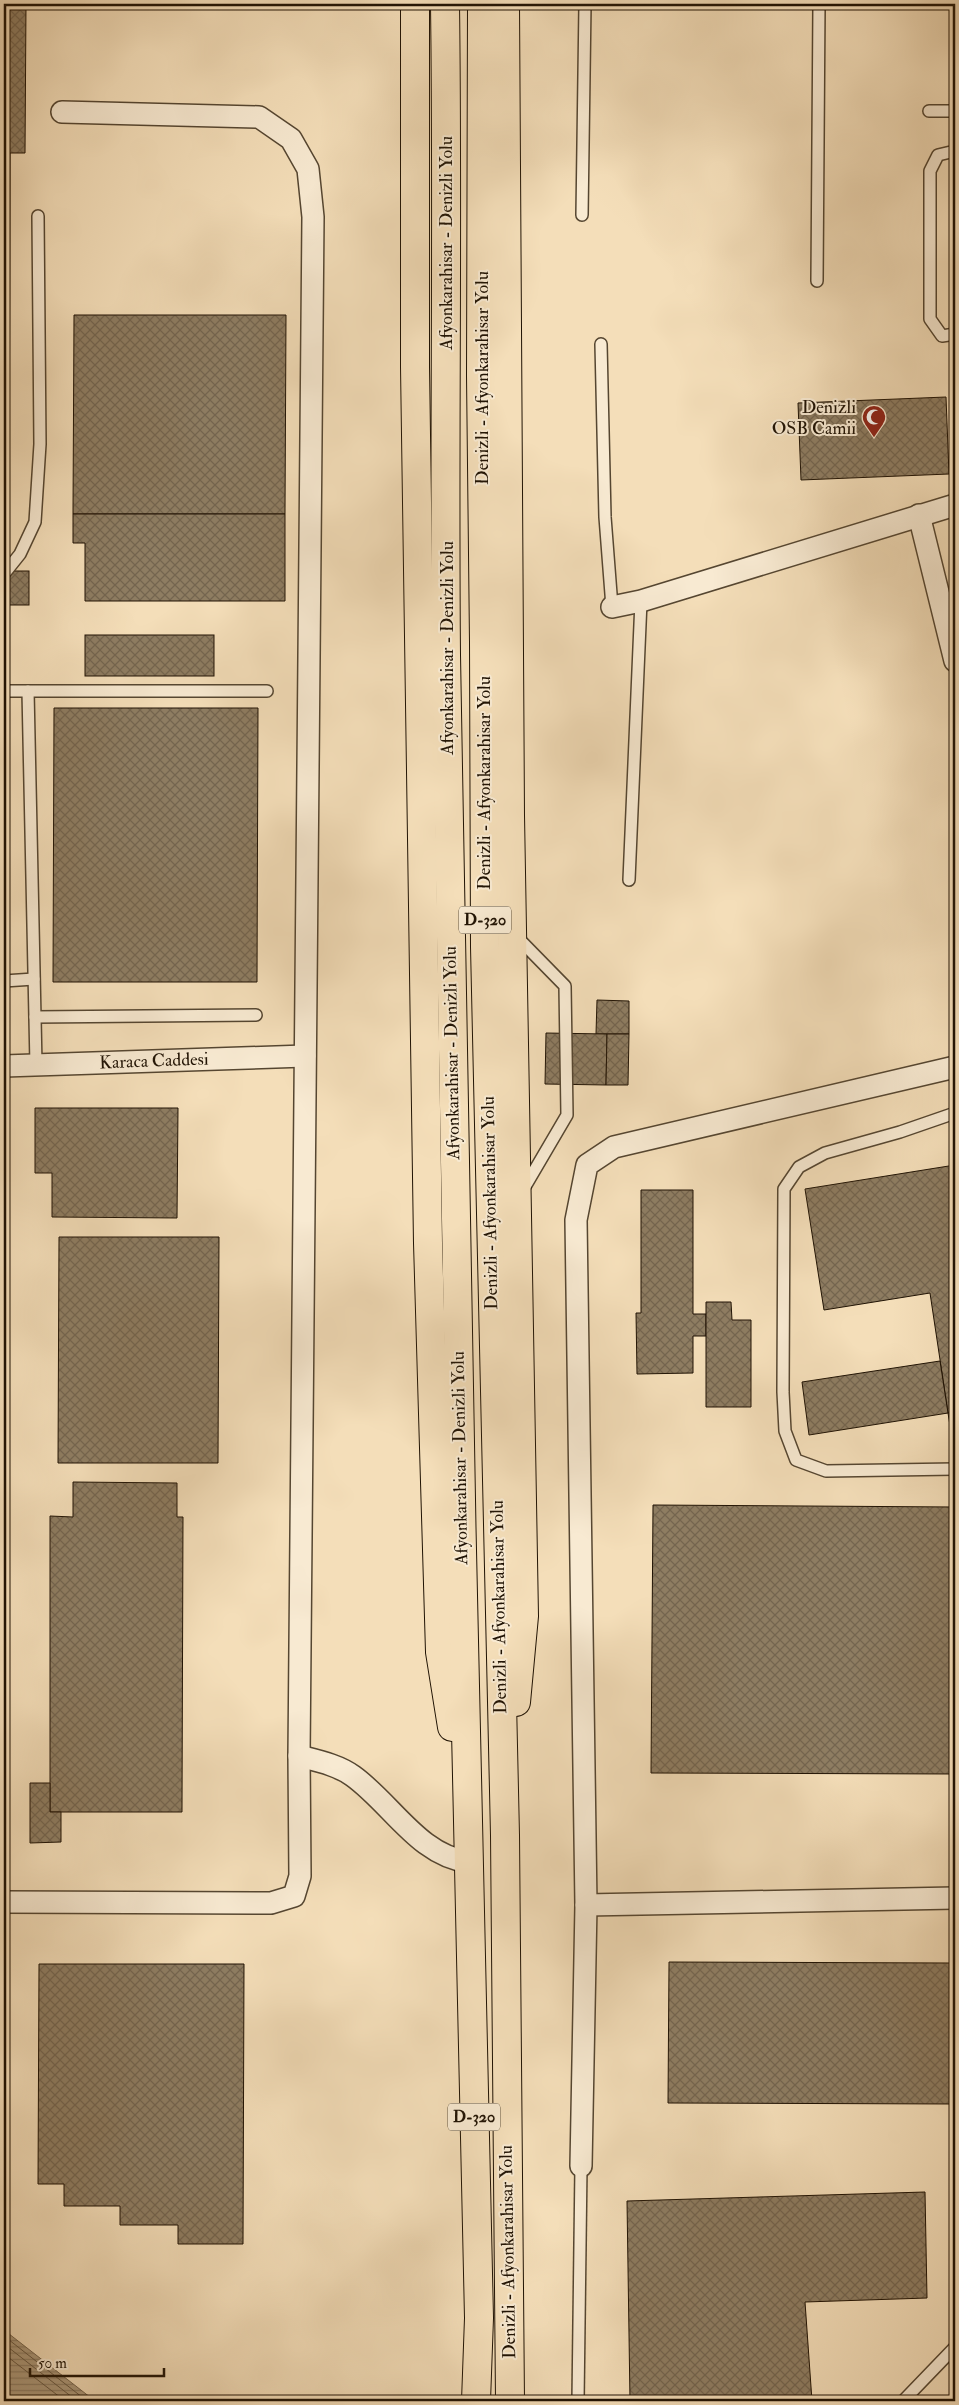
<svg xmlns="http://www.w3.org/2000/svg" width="959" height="2405" font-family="'IM FELL Double Pica',serif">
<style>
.water{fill:url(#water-rules);stroke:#74634b}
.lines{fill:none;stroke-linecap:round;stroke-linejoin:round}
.shore{stroke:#665640;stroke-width:1}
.building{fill:url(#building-cross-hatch);stroke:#201304}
.service-casing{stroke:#554631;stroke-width:14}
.minor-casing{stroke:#554631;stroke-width:24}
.trunk-casing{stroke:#201304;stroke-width:30}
.service{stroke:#f8ead2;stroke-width:11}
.minor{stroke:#f8ead2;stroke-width:21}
.trunk{stroke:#f4deb9;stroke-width:28}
.labels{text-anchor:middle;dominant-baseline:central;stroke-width:4;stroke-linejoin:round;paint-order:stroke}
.shield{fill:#f8ead2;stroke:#615442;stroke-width:1}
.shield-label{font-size:16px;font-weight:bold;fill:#201304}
.street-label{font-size:18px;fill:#201304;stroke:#f8ead2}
.poi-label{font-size:18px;fill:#201304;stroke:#f8ead2;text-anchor:end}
</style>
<defs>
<pattern id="water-rules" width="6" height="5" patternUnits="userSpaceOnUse" patternTransform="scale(1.25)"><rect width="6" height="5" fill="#ac997b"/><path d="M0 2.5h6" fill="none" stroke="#8c7c63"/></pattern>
<pattern id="building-cross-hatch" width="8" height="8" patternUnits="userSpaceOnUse" patternTransform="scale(1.25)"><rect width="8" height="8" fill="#8e7d62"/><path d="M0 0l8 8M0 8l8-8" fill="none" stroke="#74654f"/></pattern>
</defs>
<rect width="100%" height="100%" fill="#f4deb9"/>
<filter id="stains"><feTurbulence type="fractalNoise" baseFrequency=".004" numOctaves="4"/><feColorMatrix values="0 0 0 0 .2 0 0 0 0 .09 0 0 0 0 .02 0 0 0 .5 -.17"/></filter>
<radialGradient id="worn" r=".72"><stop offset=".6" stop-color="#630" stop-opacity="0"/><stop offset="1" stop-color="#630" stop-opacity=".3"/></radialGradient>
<!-- water -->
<path class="water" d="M4,2330L95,2401H4Z"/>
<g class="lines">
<!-- shore -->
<g class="shore">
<path d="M4,2336L87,2401"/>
<path d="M4,2344L77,2401"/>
<path d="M4,2354L65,2401"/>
</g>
</g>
<!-- building -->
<g class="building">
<path d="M4,4H26L25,153H10L9,557H4Z"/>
<path d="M74,315H286L285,514H73Z"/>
<path d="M946,397L949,474L801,480L798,403Z"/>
<path d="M73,514H285V601H85V543H73Z"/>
<rect x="8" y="571" width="21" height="34"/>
<rect x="85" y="635" width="129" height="41"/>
<rect x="4" y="643" width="4" height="20"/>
<path d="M54,708H258L257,982H53Z"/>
<path d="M597,1000L629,1001V1034H596Z"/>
<path d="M546,1033L607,1034L606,1085L545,1084Z"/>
<path d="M607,1034H629L628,1085H606Z"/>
<path d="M35,1108H178L177,1218L52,1217V1173H35Z"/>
<path d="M955,1165V1412L948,1413L930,1293L824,1310L805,1189Z"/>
<path d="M641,1190H693V1314H706V1336H693V1373L637,1374L636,1313H641Z"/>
<path d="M59,1237H219L218,1463H58Z"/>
<path d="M706,1302H731L732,1320H751V1407H706Z"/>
<path d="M940,1361L948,1413L809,1435L802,1382Z"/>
<path d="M955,1412V1450L954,1451L948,1413Z"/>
<path d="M73,1482L177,1483V1517H183L182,1812H50V1516L73,1517Z"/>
<path d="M653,1505L955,1507V1774L651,1773Z"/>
<path d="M30,1783H50V1812H61V1842L30,1843Z"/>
<path d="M669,1962L953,1963L952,2104L668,2103Z"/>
<path d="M39,1964H244L243,2244H178V2225H120V2206H64V2184H38Z"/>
<path d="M925,2192L927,2298L805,2302L812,2401H630L627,2201Z"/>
</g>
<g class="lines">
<!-- service casing -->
<g class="service-casing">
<g id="service">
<path d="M929,111H955"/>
<path d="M955,151L938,155L930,171V319L942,336L955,334"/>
<path d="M582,215L585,4"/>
<path d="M817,281L819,4"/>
<path d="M601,344L605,517L612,607"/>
<path d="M4,574L20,554L35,522L40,444L38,216"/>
<path d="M4,691H267"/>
<path d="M28,691L36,1065"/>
<path d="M629,880L641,601"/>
<path d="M516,936L565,986L567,1115L523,1190"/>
<path d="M4,981L34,979"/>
<path d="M35,1017L256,1015"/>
<path d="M955,1113L900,1132L825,1153L799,1167L784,1189L783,1392L785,1431L796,1460L826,1471L955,1469"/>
<path d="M578,2401L581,2166"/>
<path d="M903,2401L955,2347"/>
</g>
</g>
<!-- minor casing -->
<g class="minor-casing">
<g id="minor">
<path d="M919,515L955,661"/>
<path d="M612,607L641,601L955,505"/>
<path d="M4,1066L305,1056"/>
<path d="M299,1756C318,1761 338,1765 353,1776C392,1804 419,1856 469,1862"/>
<path d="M4,1902L271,1903L294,1896L300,1876L299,1756L313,217L308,169L291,139L259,117L62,112"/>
<path d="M586,1905L955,1898"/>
<path d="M581,2166L586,1905L576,1220L587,1165L614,1147L955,1067"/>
</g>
</g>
<!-- trunk casing -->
<g class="trunk-casing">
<g id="trunk">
<path d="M415,4V367L428,1243L440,1652L452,1727"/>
<path d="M445,4C448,221 444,438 446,655C453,1209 467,1764 479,2318L476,2401"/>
<path d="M482,4L481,376L484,642L485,947L505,1835L510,2401"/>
<path d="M505,4L510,815L524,1616L516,1702"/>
</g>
</g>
<!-- service -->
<use href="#service" class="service"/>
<!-- minor -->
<use href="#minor" class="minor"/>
<!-- trunk -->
<use href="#trunk" class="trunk"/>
</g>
<!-- icons -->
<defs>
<g id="mosque-pin" transform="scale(1.25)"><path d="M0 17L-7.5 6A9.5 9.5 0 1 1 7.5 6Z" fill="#8f2418" stroke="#f8ead2"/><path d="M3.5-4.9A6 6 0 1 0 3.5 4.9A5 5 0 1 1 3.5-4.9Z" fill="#fff"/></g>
</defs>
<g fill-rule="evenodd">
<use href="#mosque-pin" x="874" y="417"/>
</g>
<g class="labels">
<!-- shield labels -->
<g class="shield">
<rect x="459" y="906.5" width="52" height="27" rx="4"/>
<rect x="448" y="2103.5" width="52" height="27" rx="4"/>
</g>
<g class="shield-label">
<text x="485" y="920">D-320</text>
<text x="474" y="2117">D-320</text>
</g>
<!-- street labels -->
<g class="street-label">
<text transform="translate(446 243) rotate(-90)">Afyonkarahisar - Denizli Yolu</text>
<text transform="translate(482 378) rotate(-90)">Denizli - Afyonkarahisar Yolu</text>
<text transform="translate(447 648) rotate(-90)">Afyonkarahisar - Denizli Yolu</text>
<text transform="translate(484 783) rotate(-90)">Denizli - Afyonkarahisar Yolu</text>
<text transform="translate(452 1053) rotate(-91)">Afyonkarahisar - Denizli Yolu</text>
<text transform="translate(154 1061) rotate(-2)">Karaca Caddesi</text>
<text transform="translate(490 1203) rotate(-91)">Denizli - Afyonkarahisar Yolu</text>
<text transform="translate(460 1458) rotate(-91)">Afyonkarahisar - Denizli Yolu</text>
<text transform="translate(499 1607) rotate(-91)">Denizli - Afyonkarahisar Yolu</text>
<text transform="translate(508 2252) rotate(-91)">Denizli - Afyonkarahisar Yolu</text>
</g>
<!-- poi labels -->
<g class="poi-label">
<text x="856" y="407">Denizli<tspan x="856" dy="21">OSB Camii</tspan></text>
</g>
</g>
<!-- margin -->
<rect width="959" height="2405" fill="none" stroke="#f4deb9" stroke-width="20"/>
<rect x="5" y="5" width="949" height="2395" fill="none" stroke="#201304" stroke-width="2.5"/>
<rect x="10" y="10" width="939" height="2385" fill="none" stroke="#201304"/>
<!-- scale -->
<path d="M30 2368v8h134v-8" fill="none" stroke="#201304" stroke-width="2.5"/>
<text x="38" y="2368" font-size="15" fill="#201304" stroke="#f8ead2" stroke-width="4" paint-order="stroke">50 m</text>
<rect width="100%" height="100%" filter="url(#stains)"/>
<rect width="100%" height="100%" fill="url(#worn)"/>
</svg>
